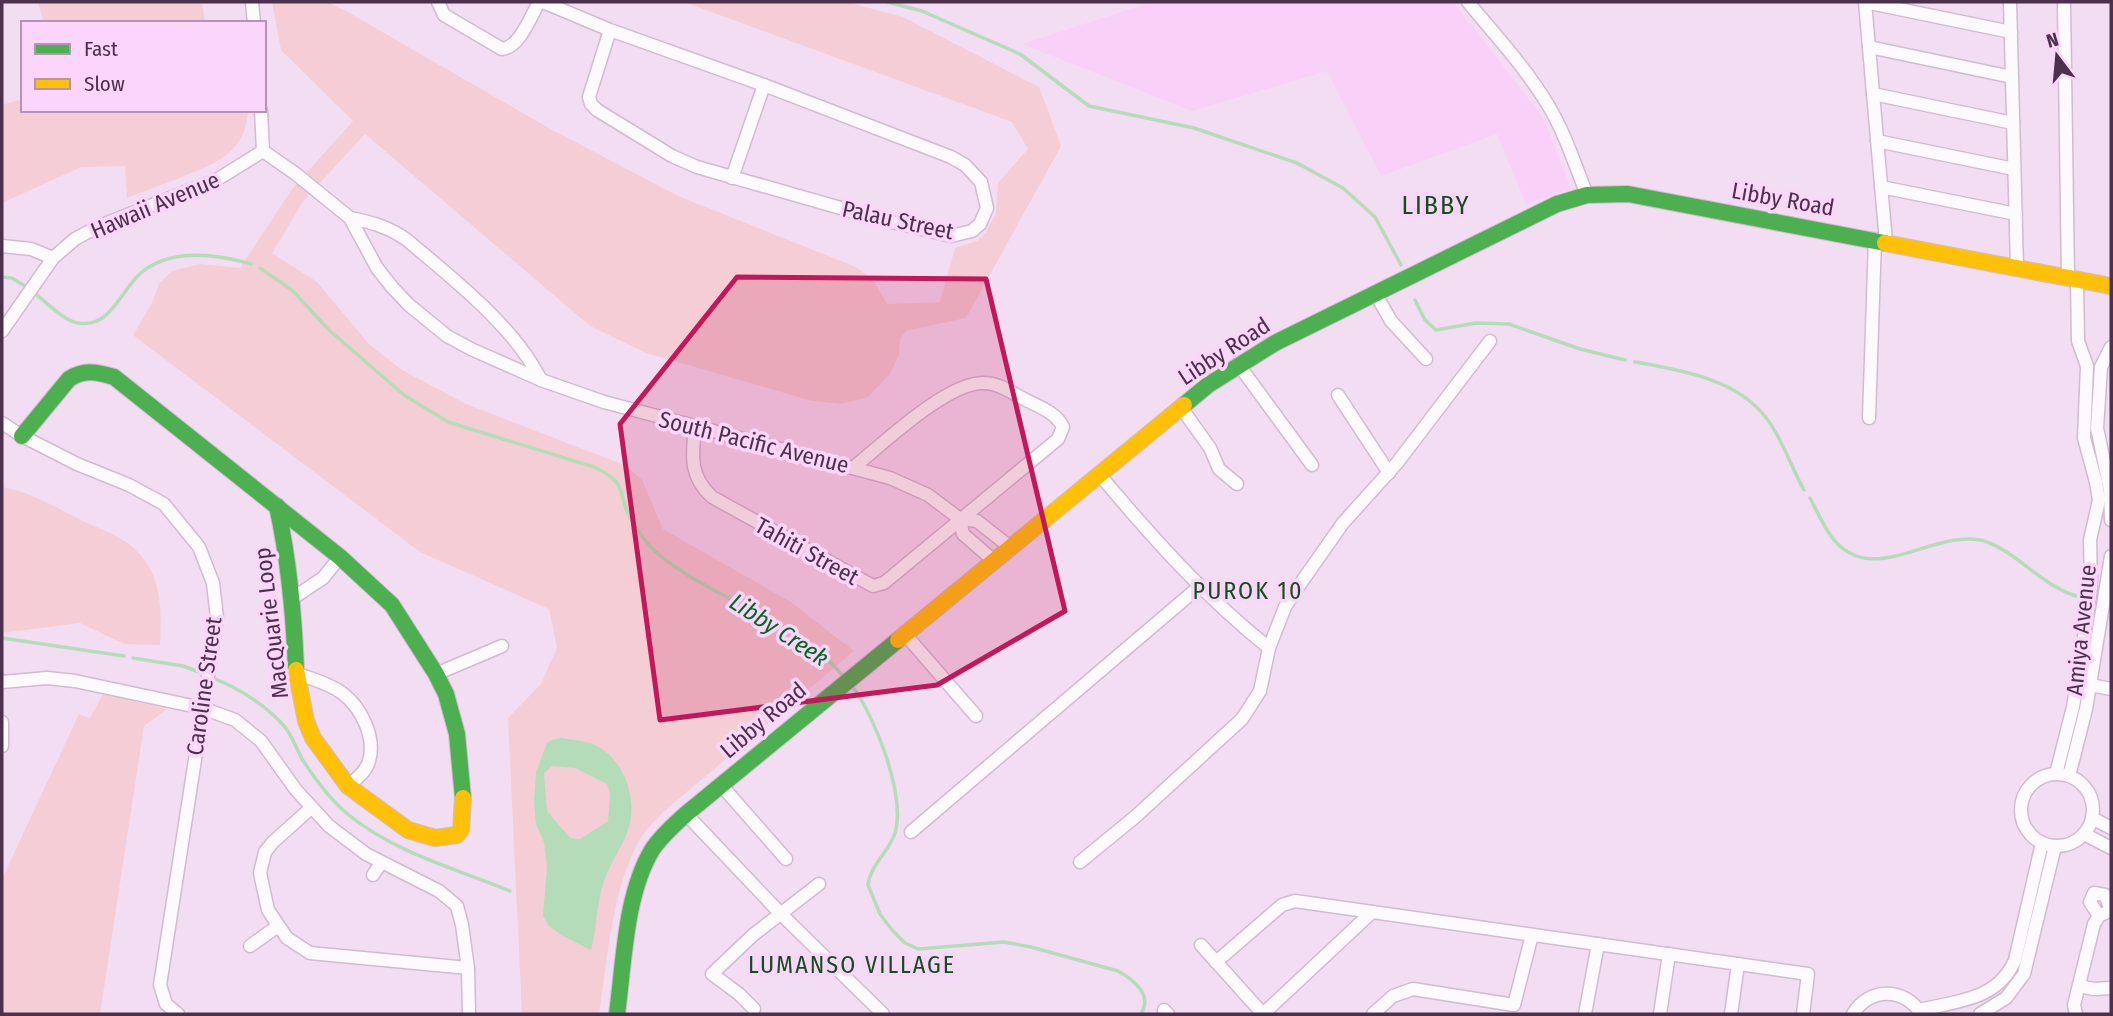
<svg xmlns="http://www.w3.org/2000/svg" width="2113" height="1016" font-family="'Fira Sans Condensed',sans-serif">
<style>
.built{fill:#f8d0f8}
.green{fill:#f4ced4}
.water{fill:#b5dcb9;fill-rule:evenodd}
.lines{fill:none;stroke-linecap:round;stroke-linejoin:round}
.stream{stroke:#b5dcb9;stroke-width:3.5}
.street-casing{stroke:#d0bbd0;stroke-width:15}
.fast-casing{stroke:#d0bbd0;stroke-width:18}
.slow-casing{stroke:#d0bbd0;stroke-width:18}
.street{stroke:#fdfafd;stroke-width:12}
.fast{stroke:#4caf50;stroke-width:16}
.slow{stroke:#ffc107;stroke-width:16}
.marked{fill:#c2185b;fill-opacity:0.2;stroke:#c2185b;stroke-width:5;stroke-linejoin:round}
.labels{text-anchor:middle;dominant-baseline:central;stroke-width:7;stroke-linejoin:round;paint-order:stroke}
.street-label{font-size:23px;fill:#4b314b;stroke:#fbd5fa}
.neighbourhood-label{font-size:24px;letter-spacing:2px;fill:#104e1d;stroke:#fbd5fa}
.water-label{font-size:24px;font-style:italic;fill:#006921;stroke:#fbd5fa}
.quarter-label{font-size:26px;letter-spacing:2px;fill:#104e1d;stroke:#fbd5fa}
</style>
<rect width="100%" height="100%" fill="#f3ddf2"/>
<!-- built -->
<path class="built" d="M1153,2H1453L1543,117L1571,189L1526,204L1497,134L1381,176L1327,71L1192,111L1022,44Z"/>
<!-- green -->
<g class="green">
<path d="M38,2H202L205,23H44Z"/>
<path d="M272,2H327L346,11L547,127L678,196L856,267L874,281L887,304L940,302L955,248L977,241L986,232L996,213L998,183L1028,149L1012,122L684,2H847L903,17L1039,87L1061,146L966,318L906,331L900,339L899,355L889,375L868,397L842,404L812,401L646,353L590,326L365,134L304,200L272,253L317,282L369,344L402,370L466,404L627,466L642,480L663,529L791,602L854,651L663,812C655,821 645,830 639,841C611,892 608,958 599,1014H522L508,718L541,684L557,648L549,609L420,552L133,335L151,305L159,284L172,271L200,264L240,268L292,189L353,121L281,50Z"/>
<path d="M23,99V110H248C246,154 214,164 179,178C162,185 144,191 127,198L125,166L81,167L2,203V105Z"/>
<path d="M2,487C29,492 52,505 77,518C92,526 111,532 126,542C162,568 162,605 160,645L124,644L80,623L2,633Z"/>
<path d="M103,694L167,709L144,726L100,1014H2V879L79,714L90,718Z"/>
</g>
<!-- water -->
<path class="water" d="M562,738C573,740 589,741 599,747C625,763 637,798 629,827C623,846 610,863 604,881C596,904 597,928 591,950L561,935L549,926L543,916L547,867L544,842L536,824L534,803L536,772L547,743L554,739ZM552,766L575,768L607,784L610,793L608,821L580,839L570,838L547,811L544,773Z"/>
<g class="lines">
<!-- stream -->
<g class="stream">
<path d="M887,2L922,11L1020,54L1089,106L1194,128L1297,163L1343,188L1375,217L1401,265"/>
<path d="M260,268L292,290L329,330L404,395L448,422L594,467C600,470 607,473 612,478C623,486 622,500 627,511C636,530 650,549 667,561C723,603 799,622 845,678"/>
<path d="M2,277L12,278L28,288"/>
<path d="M34,293C47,302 62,320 78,323C111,329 121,289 142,272C172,248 216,254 251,264"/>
<path d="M1415,300L1425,320L1436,330L1476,323L1509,324L1580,349L1625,360"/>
<path d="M1635,362C1680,370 1738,379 1767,419C1783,440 1791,467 1804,490"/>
<path d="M1810,498C1817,511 1823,525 1831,536C1861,578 1905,551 1945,542C1959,539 1974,537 1987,542C2021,555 2042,587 2080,597"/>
<path d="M2,638L124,656"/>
<path d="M133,658L183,666L199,672"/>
<path d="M213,678C238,688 266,705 284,726C292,735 296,748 302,759C315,779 331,801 350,816C396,853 457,869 510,891"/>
<path d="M852,686C875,716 906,796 895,833C889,852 870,865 868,885L880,914L892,930L905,943L918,949L1004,942L1031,947L1118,971C1134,980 1153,995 1141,1014"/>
</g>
<!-- street casing -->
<g class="street-casing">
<g id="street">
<path d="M252,2L254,23"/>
<path d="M438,2L444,15L502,49C520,47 531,16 539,2"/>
<path d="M543,2L610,30L764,85L951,157L965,165L981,182L987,208L980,224L972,231L951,236L879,219L697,167L672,156L597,110L591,104L589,97L610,30"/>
<path d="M1468,2C1495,35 1526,68 1548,105C1565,133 1575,165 1587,195"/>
<path d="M1865,2L1886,242"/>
<path d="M1865,2L2011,32"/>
<path d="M2010,2L2017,267"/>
<path d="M2064,2L2068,278"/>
<path d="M1869,47L2012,77"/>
<path d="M1873,94L2013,123"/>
<path d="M261,110L263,151L296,174L350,218L377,268L392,287L409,305L447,336L471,349L541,380L604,402L890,478L928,495L960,519L977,521L1010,547"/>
<path d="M1877,141L2014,169"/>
<path d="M732,178L764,85"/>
<path d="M1881,187L2016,214"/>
<path d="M350,218C371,222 389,227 407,240C453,279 514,326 541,380"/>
<path d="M2,246L31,249L53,258"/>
<path d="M1375,293L1391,321L1426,359"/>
<path d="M2,331L53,258L75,239L97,227L218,179L263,151"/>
<path d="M2111,347L2101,367L2097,428L2110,490L2111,520"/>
<path d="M1238,364L1312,465"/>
<path d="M1338,395L1389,473"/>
<path d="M1180,406L1210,448L1219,469L1237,484"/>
<path d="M1869,418L1875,239"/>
<path d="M2,423L22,436L77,464L129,485L164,504L199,547L213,583L217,618L160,985L166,1004L178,1014"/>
<path d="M695,427C692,456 689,476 712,497L873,586L884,583L1058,439L1063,427C1056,412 1037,406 1024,399C1012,393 999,383 984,383C947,382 884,443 854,467"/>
<path d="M1099,474C1151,536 1205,597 1269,648"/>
<path d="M960,519L963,534L993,560"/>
<path d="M293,598L323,578L340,557"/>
<path d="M904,633L976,716"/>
<path d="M296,673C311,679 329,683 342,693C361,707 376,737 369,761C366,772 356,779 348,786"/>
<path d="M436,674L502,646"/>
<path d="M2,682L47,678L75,681L202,708L235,720L261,741L296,790L329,826L366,854L439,891L457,906L462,925L468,968L469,1014"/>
<path d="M2085,684L2111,689"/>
<path d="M2,722V746"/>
<circle cx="2057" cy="810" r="36"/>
<path d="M2056,774L2073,707L2082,651L2091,587L2090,540L2099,500L2096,482L2084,438L2087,366L2078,341L2077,280"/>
<path d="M2069,776L2086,709L2111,556"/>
<path d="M721,785L786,859"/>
<path d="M311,808L273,842L265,852L260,873L268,910L287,938L310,953L468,968"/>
<path d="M686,814L780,913L883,1014"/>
<path d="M2092,818L2111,828"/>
<path d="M911,832L1200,586"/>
<path d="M2084,834L2111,848"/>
<path d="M1080,862L1135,817L1242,719L1260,691L1269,648L1285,607L1298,587L1343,523L1397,463L1490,341"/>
<path d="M373,875L381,863"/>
<path d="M2099,916L2090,902L2094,893L2105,895L2111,910"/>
<path d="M1201,945L1263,1014"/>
<path d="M250,946L278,926"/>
<path d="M1216,962L1282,905L1295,901L1808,974L1803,1014"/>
<path d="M2079,986L2094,989L2111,988"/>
<path d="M754,1009L739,994L712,974L753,935L819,884"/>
<path d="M1164,1010L1168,1014"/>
<path d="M1919,1010C1957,1001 1998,1000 2015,960L2042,843"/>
<path d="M1263,1014L1372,912"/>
<path d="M1373,1014L1393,996L1413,989L1514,1005L1532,935"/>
<path d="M1585,1014L1598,944"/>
<path d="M1660,1014L1669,954"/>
<path d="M1731,1014L1738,964"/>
<path d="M1853,1014C1869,987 1905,987 1921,1014"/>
<path d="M1980,1014L2006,998L2024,974L2055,846"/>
<path d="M2076,1014L2074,1005L2094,924L2099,916L2111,910"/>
</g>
</g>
<!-- fast casing -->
<g class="fast-casing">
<g id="fast">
<path d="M1184,405L1208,385L1275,343L1557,204L1587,195L1628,194L1885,243"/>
<path d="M22,436L69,379C85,369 97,372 114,377L340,557L392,605L436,674L446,694L457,734L463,798"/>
<path d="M277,506C289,561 294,614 296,670"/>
<path d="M617,1014C624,963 625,895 652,850C661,836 674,825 686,814L898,640"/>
</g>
</g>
<!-- slow casing -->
<g class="slow-casing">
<g id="slow">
<path d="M1885,243L2111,286"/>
<path d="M898,640L1184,405"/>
<path d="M296,670L306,721L313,738L348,786L408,830L435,838L457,835L461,830L463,798"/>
</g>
</g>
<!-- street -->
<use href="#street" class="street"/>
<!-- fast -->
<use href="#fast" class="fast"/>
<!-- slow -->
<use href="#slow" class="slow"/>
</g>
<!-- marked area -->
<path class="marked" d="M737,277L986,279L1065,611L937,685L660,720L620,424Z"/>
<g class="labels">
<!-- street labels -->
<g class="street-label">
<text transform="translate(1783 199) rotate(10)">Libby Road</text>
<text transform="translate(155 205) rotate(-23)">Hawaii Avenue</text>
<text transform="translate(898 220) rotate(12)">Palau Street</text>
<text transform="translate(1224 351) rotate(-33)">Libby Road</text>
<text transform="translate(754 442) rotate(14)">South Pacific Avenue</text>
<text transform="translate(807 551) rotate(29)">Tahiti Street</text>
<text transform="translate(271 623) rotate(-97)">MacQuarie Loop</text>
<text transform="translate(2081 630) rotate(-84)">Amiya Avenue</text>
<text transform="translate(204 686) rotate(-82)">Caroline Street</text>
<text transform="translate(763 720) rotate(-40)">Libby Road</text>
</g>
<!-- neighbourhood labels -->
<g class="neighbourhood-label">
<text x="1248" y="591">PUROK 10</text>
<text x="852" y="965">LUMANSO VILLAGE</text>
</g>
<!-- water labels -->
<g class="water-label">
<text transform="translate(779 630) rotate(33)">Libby Creek</text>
</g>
<!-- quarter labels -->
<g class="quarter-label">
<text x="1436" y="205">LIBBY</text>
</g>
</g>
<!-- border -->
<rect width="2113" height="1016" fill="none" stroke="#4b314b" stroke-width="7"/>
<!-- legend -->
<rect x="21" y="21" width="245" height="91" fill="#fbd5fa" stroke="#b593b4" stroke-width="2"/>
<rect x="35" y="44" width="35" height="10" fill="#4caf50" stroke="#b593b4" stroke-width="2"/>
<text x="84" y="56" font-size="21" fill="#4b314b">Fast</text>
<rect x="35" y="79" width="35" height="10" fill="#ffc107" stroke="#b593b4" stroke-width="2"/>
<text x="84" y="91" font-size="21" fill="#4b314b">Slow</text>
<!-- north arrow -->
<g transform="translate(2057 56) rotate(344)" stroke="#fbd5fa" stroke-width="5" paint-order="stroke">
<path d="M0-5L12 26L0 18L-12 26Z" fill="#4b314b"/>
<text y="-10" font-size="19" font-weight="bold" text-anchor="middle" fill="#4b314b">N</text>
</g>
</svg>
